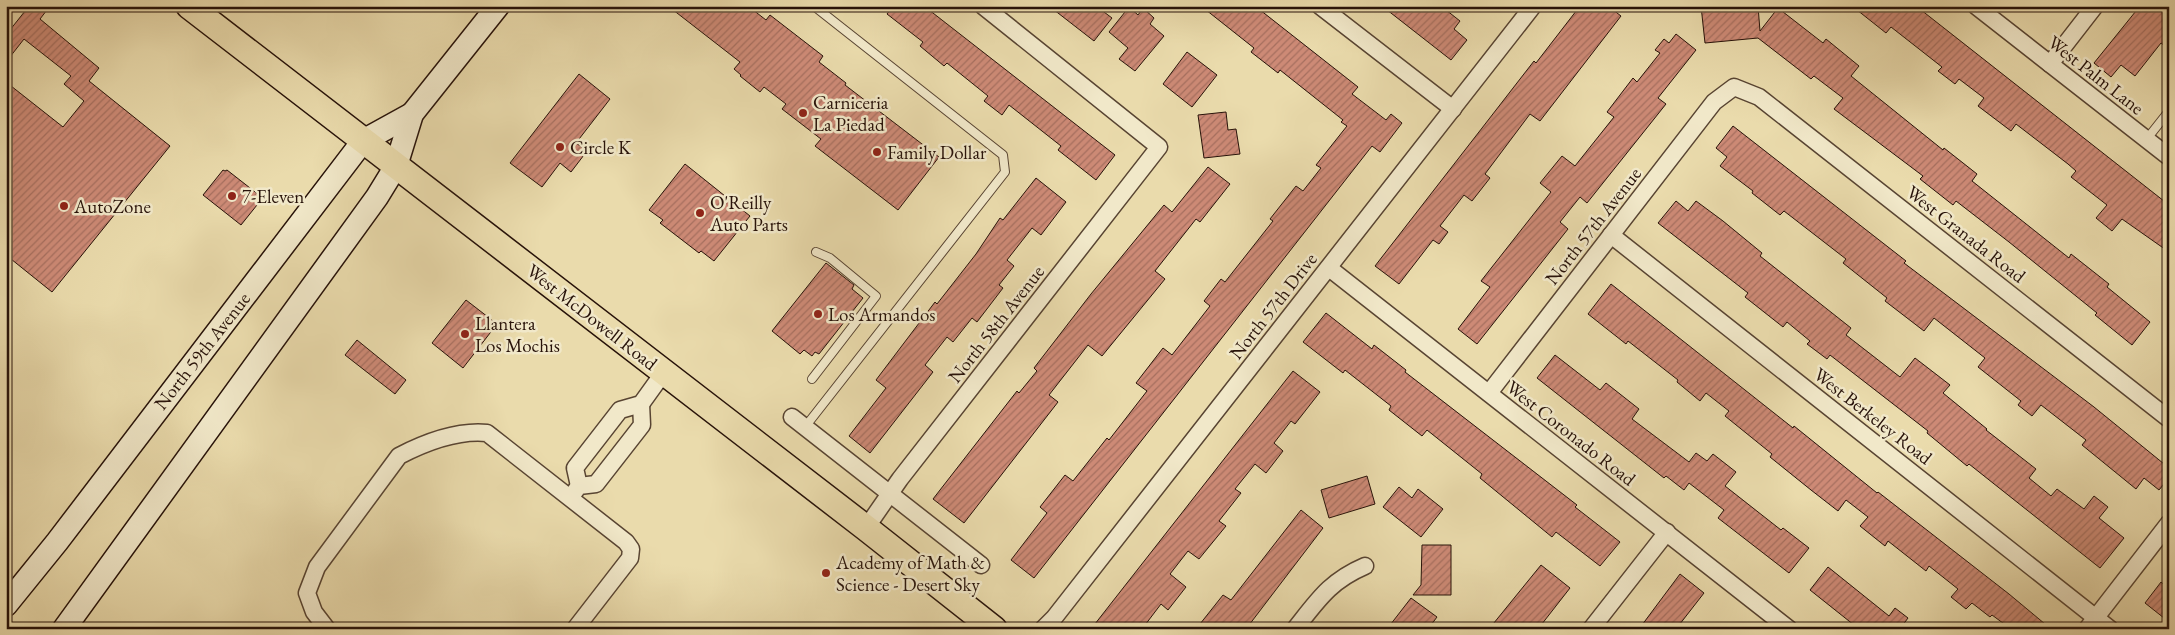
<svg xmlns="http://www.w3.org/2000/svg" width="2175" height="635" font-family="'EB Garamond',serif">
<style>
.building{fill:url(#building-hatch);stroke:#271209}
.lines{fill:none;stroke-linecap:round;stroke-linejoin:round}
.lane-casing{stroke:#584432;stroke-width:10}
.street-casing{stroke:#584432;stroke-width:19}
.secondary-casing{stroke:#271209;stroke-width:25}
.primary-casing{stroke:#271209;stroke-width:28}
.lane{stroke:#f1e8c9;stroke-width:8}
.street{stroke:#f1e8c9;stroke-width:16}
.secondary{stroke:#f1e8c9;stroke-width:22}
.primary{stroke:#eadbac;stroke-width:25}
.poi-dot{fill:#8f2418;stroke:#f1e8c9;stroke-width:2}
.labels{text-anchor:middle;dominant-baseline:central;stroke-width:5;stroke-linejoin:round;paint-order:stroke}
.street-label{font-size:19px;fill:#271209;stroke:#f1e8c9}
.poi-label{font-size:19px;fill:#271209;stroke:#f1e8c9;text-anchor:start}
</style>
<defs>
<pattern id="building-hatch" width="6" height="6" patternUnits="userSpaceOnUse" patternTransform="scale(1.25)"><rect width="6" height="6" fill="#cd8a76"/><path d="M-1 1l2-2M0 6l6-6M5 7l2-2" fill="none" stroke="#a66f5f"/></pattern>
</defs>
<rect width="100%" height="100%" fill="#eadbac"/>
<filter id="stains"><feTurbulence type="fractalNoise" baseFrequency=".004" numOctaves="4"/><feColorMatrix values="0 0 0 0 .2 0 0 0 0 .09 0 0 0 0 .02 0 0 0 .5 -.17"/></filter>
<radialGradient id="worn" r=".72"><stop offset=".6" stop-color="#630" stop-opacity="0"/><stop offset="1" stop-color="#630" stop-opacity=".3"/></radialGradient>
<!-- building -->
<g class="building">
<path d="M29,6H50L40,19L99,68L89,81L170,146L52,292L6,255V82L63,127L84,101L64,84L71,76L24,39L6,62V35Z"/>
<path d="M668,6H748L766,20L770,15L823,56L819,62L846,83L845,85L939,157L898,210L815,146L821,139L782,109L786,104L764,87L760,92L740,76L741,75L734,69L740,62Z"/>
<path d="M893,6H924L1115,155L1096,180L1058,150L1061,146L1009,105L1002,115L984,101L988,96L947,63L944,66L920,46L923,42L887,14Z"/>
<path d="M1049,6H1096L1112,18L1094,41Z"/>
<path d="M1201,6H1255L1358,87L1352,94L1386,120L1391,114L1402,123L1380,152L1372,146L1034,578L1011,560L1047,513L1040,507L1065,475L1073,481L1107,438L1109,440L1147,391L1136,383L1163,348L1172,355L1210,306L1204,301L1221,279L1225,282L1273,221L1270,219L1296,186L1303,191L1321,168L1316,165L1347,126L1341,122L1343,120L1280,70L1278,73L1251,52L1254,48Z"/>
<path d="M1382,6H1441L1460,21L1454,29L1467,40L1451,60Z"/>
<path d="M1580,6H1608L1621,16L1540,121L1530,114L1485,174L1490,178L1472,201L1464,195L1440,226L1448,232L1439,244L1433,240L1399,284L1375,266L1534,61L1536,63Z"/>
<path d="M1701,6H1758L1760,31L1778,8L1823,43L1826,39L1859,66L1851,76L1943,150L1944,148L1977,174L1972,181L2069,258L2071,254L2109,284L2107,287L2150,322L2132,345L2095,315L2097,313L2009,242L1956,201L1953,205L1920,179L1923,176L1834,109L1843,98L1814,76L1811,79L1758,38L1705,43Z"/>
<path d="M1852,6H1916L2169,205V252L2122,219L2112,231L2096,218L2107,205L2071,177L2076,171L2068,164L2016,124L2011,131L1978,106L1984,98L1959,79L1955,84L1938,71L1942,67L1891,27L1886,33Z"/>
<path d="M2140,6H2169V49L2161,43L2135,76L2121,65L2111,77L2094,63Z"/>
<path d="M1129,7L1138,15L1143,8L1154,18L1150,24L1164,36L1135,71L1119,59L1128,48L1109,32Z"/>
<path d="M1676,34L1696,50L1658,98L1666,104L1587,203L1580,197L1560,222L1568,229L1477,344L1458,329L1490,287L1481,281L1551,192L1540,183L1562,156L1575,166L1614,117L1607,112L1633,78L1637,82L1660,53L1655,50L1664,39L1669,43Z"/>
<path d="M1187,52L1217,75L1192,107L1163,84Z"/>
<path d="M579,74L610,99L576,143L587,151L571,172L560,163L542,187L510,163Z"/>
<path d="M1226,112L1228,130L1236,129L1240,154L1204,158L1198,115Z"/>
<path d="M1733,126L1906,261L1904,263L2094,407L2169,468V478L2159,490L2144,478L2136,489L2082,445L2086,440L2041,405L2032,416L2018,405L2021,401L1978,367L1985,358L1934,318L1924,331L1885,301L1887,298L1843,263L1846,259L1784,211L1780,215L1752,193L1753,191L1720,166L1727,157L1716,148Z"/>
<path d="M685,164L750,216L714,261L701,251L699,253L660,223L663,220L649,210Z"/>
<path d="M1208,167L1230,184L1200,222L1196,219L1155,271L1165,279L1102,356L1088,345L1049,395L1058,402L964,523L933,499L1017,391L1019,393L1037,371L1034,368L1091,294L1164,205L1172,212Z"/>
<path d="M223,170L225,171L227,170L259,195L258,198L261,200L241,225L203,195Z"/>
<path d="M1036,178L1066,202L1041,235L1032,228L1007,260L1014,266L999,285L1003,288L977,322L972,318L953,342L947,337L925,365L933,372L870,453L849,436L886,388L876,380L935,302L937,304L976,254L1000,218L1003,220Z"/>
<path d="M1676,201L1688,211L1696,201L1723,221L1762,253L1760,256L1851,328L1846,335L1900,377L1915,358L1950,385L1943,393L1987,429L1986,430L2036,469L2029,478L2051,496L2057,489L2084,509L2094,496L2108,507L2099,518L2124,538L2100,568L1969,464L1967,466L1927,433L1928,431L1830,355L1827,359L1807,344L1810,341L1787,322L1783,327L1745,297L1748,293L1658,223Z"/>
<path d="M826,263L854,285L852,289L863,298L819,354L815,352L812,356L804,350L800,354L772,331Z"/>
<path d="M1611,284L1793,428L1794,426L1877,493L1878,492L2009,594L2051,629H2011L1992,615L1990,617L1972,603L1966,609L1951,597L1958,589L1929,566L1926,571L1888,541L1885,546L1860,526L1868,517L1846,500L1838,511L1811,490L1770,457L1772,454L1725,416L1729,411L1706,393L1700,401L1677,382L1678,380L1628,341L1626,344L1588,314Z"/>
<path d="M466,300L497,324L463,368L432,343Z"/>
<path d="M1326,313L1372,349L1374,345L1406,370L1405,372L1577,505L1575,507L1620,542L1600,566L1556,532L1552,537L1480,478L1482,474L1427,430L1422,436L1389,410L1391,406L1345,370L1343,373L1303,342Z"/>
<path d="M357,340L406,380L395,394L345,355Z"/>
<path d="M1555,355L1600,390L1606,383L1639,409L1632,419L1689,462L1696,453L1707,461L1713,454L1736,472L1725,486L1781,530L1783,528L1809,548L1789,573L1718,518L1724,510L1689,483L1684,490L1666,476L1664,478L1537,378Z"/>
<path d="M1293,371L1320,392L1295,424L1291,421L1274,443L1283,451L1266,473L1255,464L1235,489L1241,493L1219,521L1226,526L1199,559L1188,551L1170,574L1186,587L1168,610L1161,604L1142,629H1091Z"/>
<path d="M1367,476L1375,504L1329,518L1321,490Z"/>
<path d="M1399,487L1412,498L1418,489L1443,509L1421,537L1383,507Z"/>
<path d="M1301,510L1323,528L1246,629H1196L1223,595L1231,600Z"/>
<path d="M1422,545H1451V595H1413L1421,585Z"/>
<path d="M1541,565L1570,588L1538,629H1489Z"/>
<path d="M1828,567L1889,616L1895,608L1908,618L1902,626L1905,629H1859L1810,590Z"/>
<path d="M1680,574L1704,593L1676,629H1639Z"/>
<path d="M2161,582L2169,589V622L2145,603Z"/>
<path d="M1411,598L1437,617L1428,629H1387Z"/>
</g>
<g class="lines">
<!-- lane casing -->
<g class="lane-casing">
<g id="lane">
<path d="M2146,140L2169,111"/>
<path d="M812,379L876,296L830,258L816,252"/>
<path d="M805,427L1005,172L1003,155L814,6"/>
</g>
</g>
<!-- street casing -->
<g class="street-casing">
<g id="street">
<path d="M1320,6L1453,109"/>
<path d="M1976,6L2169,157"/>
<path d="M2050,64L2095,6"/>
<path d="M1611,235L2110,629"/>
<path d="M1329,268L1789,629"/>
<path d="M1489,393L1714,102L1734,87L1759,97L2169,419"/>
<path d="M792,417L981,565"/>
<path d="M579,486L575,468L620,410L641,404L664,372"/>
<path d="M573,494L579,486L596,484L642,425L641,404"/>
<path d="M866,528L900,479L1159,147L983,6"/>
<path d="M327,629L314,612L307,593L317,567L399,456C426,442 457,430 487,433L626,542L631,549L630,558L575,629"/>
<path d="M1043,629L1054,618L1533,6"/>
<path d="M1295,629C1318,600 1330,581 1365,566"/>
<path d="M1591,629L1667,532"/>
<path d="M2087,629L2169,523"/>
</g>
</g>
<!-- secondary casing -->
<g class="secondary-casing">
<g id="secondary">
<path d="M6,605L57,542L363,141L412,114"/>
<path d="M64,629L377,197L396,166L412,114L498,6"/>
</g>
</g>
<!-- primary casing -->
<g class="primary-casing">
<path id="primary" d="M189,6L866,528L994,629"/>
</g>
<!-- lane -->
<use href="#lane" class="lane"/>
<!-- street -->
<use href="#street" class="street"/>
<!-- secondary -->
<use href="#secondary" class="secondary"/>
<!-- primary -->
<use href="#primary" class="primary"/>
</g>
<!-- markers -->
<g class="poi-dot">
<circle cx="803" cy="113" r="5"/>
<circle cx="560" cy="147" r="5"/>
<circle cx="877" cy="152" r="5"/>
<circle cx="232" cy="196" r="5"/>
<circle cx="64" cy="206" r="5"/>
<circle cx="700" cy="213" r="5"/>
<circle cx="818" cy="314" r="5"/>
<circle cx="465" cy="334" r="5"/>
<circle cx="826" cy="573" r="5"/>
</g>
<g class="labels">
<!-- street labels -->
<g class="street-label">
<text transform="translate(2096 75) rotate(38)">West Palm Lane</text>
<text transform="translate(1593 226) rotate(-52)">North 57th Avenue</text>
<text transform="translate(1966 234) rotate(38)">West Granada Road</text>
<text transform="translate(1273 306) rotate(-52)">North 57th Drive</text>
<text transform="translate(592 317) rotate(38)">West McDowell Road</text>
<text transform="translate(996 324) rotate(-52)">North 58th Avenue</text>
<text transform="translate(202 351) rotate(-52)">North 59th Avenue</text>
<text transform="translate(1873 416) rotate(38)">West Berkeley Road</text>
<text transform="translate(1571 433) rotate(38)">West Coronado Road</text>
</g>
<!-- poi labels -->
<g class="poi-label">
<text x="813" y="102">Carniceria<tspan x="813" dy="22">La Piedad</tspan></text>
<text x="570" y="147">Circle K</text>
<text x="887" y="152">Family Dollar</text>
<text x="242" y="196">7-Eleven</text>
<text x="710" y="202">O'Reilly<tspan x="710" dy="22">Auto Parts</tspan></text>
<text x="74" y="206">AutoZone</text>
<text x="828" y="314">Los Armandos</text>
<text x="475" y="323">Llantera<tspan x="475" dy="22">Los Mochis</tspan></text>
<text x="836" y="562">Academy of Math &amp;<tspan x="836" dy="22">Science - Desert Sky</tspan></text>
</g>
</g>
<!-- margin -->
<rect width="2175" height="635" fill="none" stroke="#eadbac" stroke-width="25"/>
<rect x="8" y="8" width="2160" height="620" fill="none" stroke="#271209" stroke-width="2.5"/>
<rect x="12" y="12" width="2150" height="610" fill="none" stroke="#271209"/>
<rect width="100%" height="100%" filter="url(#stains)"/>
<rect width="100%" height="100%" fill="url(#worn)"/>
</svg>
